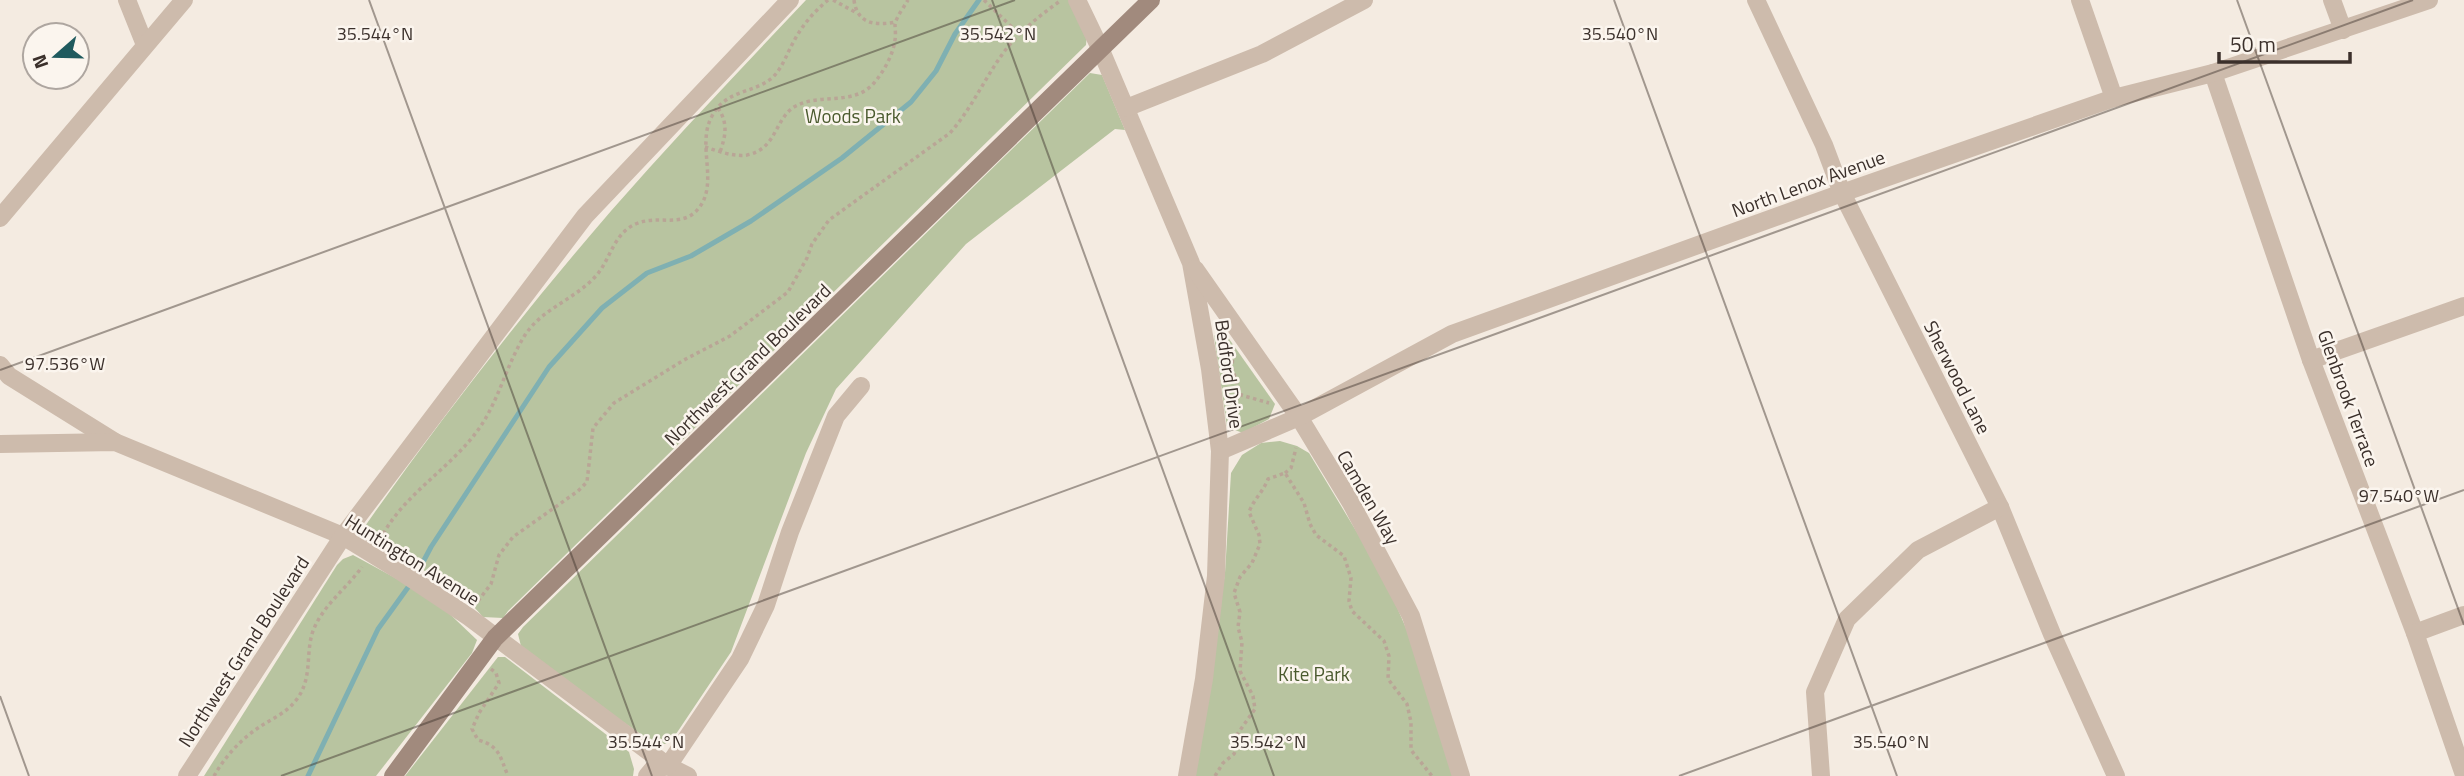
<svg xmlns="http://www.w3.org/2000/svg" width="2464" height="776" font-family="'Titillium Web',sans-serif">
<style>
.green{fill:#b8c4a0}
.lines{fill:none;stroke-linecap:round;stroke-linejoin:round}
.stream{stroke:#7fb0b2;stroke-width:5}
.path{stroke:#b9a596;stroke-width:3.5;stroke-dasharray:3.5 3.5;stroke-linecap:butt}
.street{stroke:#cdbbac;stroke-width:18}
.secondary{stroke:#a18a7d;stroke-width:18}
.ticks{fill:none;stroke:#3b302b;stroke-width:2;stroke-opacity:0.45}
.labels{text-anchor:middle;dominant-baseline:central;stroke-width:5;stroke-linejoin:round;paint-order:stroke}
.park-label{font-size:19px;fill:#4a5a2e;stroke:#fbf5ee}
.street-label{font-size:19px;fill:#3b302b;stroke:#fbf5ee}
.ticks-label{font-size:18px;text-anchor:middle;fill:#3b302b;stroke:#fbf5ee;stroke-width:5;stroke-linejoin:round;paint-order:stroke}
</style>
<rect width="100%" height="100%" fill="#f4ebe1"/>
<!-- green -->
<g class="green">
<path d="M806,0H1069L1087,34L1086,45L508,611L503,618L483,617L474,607L400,553L366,540L363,535V529C440,419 523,313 611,211C674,139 740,70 806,0Z"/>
<path d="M1090,73L1102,75L1125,130L1115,129L966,244L836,389L806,453L731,652L672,740L665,744H655L568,684L521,646L518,634L523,627Z"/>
<path d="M1219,331H1223L1227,336L1275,404L1269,419L1243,433L1227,427L1214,336Z"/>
<path d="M1280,441L1297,446L1309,453L1384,577L1430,684L1454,776H1195L1225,573L1231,473L1242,455L1261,443Z"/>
<path d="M353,555L434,599L477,640L472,653L376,776H204L337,565L343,559Z"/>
<path d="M498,657H505L629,752L634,769L633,776H405Z"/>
</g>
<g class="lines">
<!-- stream -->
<path class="stream" d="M308,776L378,629L414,579L431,547L549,367L602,308L647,273L691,256L751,221L842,158L911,102L936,71L955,34L979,0"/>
<!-- path -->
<g class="path">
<path d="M833,0L855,12"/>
<path d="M854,0C857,24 875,26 896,22"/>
<path d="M984,0L1019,34"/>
<path d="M718,108C728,123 726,135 720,152"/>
<path d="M705,147C718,151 733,157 747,155C777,149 774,120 794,107C819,92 853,107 874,83C884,71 893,55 895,40C896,35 895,29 895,24C897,16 904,7 908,0"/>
<path d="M1233,353L1232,368L1241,395"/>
<path d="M1230,406L1241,395L1269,403"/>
<path d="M1285,473L1291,468L1296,448"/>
<path d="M380,540C402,495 449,470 478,430C499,401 506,365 525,335C542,309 573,300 594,278C608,264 611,243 626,230C651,209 680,232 699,208C719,182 696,145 712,116C726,89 754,94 773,77C783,67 787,53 794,41C803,24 814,12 828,0"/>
<path d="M478,601L491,584L499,555L513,537L578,491L587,482L593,428L614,403L684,360L730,336L788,292L807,258L812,244L829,220L950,133C973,107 986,75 1007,48C1022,29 1041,15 1060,1"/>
<path d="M491,669L496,673L499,683L479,713L472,729L478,740C500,746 500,757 508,776"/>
<path d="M214,776C224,758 240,740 258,728C271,719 287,713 297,699C313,677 305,654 313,631C323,605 346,589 362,567"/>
<path d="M1215,776L1223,763L1234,754L1237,747L1236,736L1255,709L1253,696L1240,671L1242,642L1238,627L1240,612L1234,593L1240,577L1252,563L1260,544L1259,535L1249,512C1254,499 1263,492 1268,479L1285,473L1304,503L1310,524L1316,535L1344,556L1351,578L1349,601L1352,611L1384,641L1389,656L1388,679L1407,704L1411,722V750L1432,776"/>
</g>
<!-- street -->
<g class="street">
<path d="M127,0L145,45"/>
<path d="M1077,0L1100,48L1191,263L1210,369L1220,451L1216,576L1204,679L1187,776"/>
<path d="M1756,0L1824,145L1842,193L2000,507L2052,634L2116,776"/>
<path d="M2080,0L2114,98"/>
<path d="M2332,0L2343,30"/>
<path d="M2213,73L2311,360L2415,633L2464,775"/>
<path d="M1126,108L1262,54L1364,0"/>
<path d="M0,218L184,0"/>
<path d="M1195,269L1299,417L1351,503L1411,616L1461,776"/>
<path d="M2311,360L2464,306"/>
<path d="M0,365L9,376L115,442"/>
<path d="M0,444L115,442L343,536L400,571L469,617L668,766L688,776"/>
<path d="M1220,451L1299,417L1452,334L1842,193L2114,98L2213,73L2429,0"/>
<path d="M2415,633L2464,615"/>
<path d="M187,776L343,536L585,216L790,0"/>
<path d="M647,776L652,770L668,766L740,659L766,605L790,532L836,416L861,386"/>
<path d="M1821,776L1815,692L1847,619L1918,550L2000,507"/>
</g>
<!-- secondary -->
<path class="secondary" d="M393,776L495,638L1151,0"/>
</g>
<!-- ticks -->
<path class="ticks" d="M369,0L652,776M992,0L1274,776M1614,0L1897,776M2237,0L2464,625M0,370L1015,0M0,696L29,776M281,776L2413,0M1679,776L2464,490"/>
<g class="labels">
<!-- park labels -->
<g class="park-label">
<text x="853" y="115">Woods Park</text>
<text x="1314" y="673">Kite Park</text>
</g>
<!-- street labels -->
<g class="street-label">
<text transform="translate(1808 183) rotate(-20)">North Lenox Avenue</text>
<text transform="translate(747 364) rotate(-44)">Northwest Grand Boulevard</text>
<text transform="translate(1230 374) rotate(82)">Bedford Drive</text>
<text transform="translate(1958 377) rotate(63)">Sherwood Lane</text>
<text transform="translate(2349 398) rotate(70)">Glenbrook Terrace</text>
<text transform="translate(1369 497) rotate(60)">Camden Way</text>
<text transform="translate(413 559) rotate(32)">Huntington Avenue</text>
<text transform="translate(243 651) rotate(-57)">Northwest Grand Boulevard</text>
</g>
</g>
<g class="ticks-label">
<text x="375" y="40">35.544°N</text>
<text x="998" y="40">35.542°N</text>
<text x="1620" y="40">35.540°N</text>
<text x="65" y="370">97.536°W</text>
<text x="2399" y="502">97.540°W</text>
<text x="646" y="748">35.544°N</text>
<text x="1268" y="748">35.542°N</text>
<text x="1891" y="748">35.540°N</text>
</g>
<!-- north arrow -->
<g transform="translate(56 56) rotate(250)"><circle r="33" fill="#fbf5ee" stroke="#aea6a0" stroke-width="2"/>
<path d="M0-5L12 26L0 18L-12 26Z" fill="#1f5a5e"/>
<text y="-10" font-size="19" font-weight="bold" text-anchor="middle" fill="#3b302b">N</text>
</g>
<!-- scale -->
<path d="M2219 52v10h131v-10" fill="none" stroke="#3b302b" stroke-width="3.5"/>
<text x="2230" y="52" font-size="21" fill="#3b302b" stroke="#fbf5ee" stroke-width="5" paint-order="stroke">50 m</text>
</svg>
